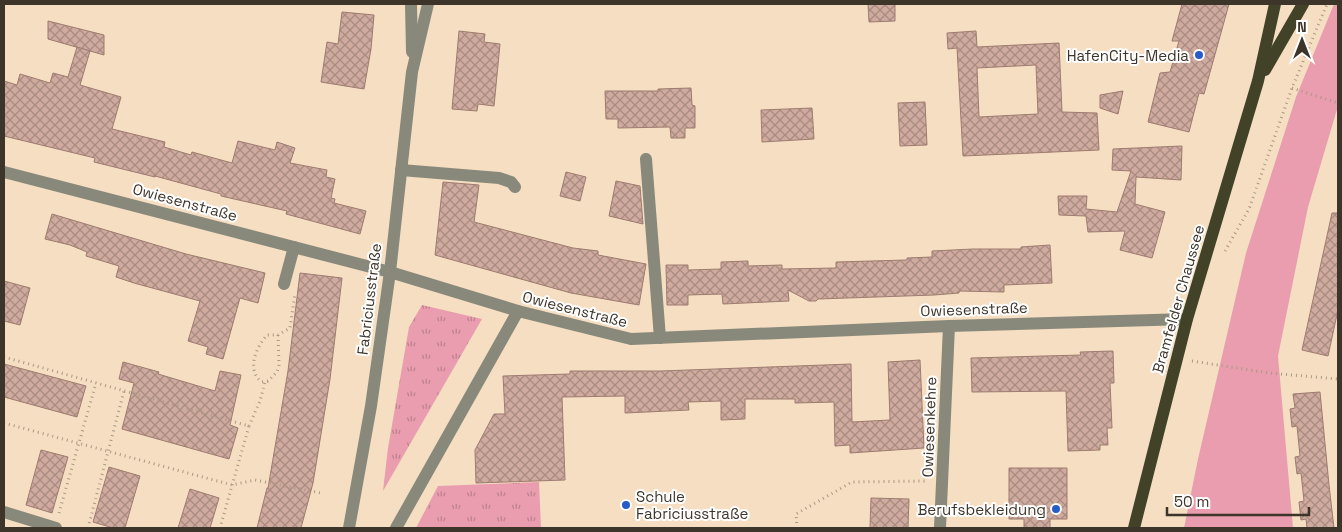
<svg xmlns="http://www.w3.org/2000/svg" width="1342" height="532" font-family="'Space Grotesk',sans-serif">
<style>
.grass{fill:url(#grass-tufts)}
.green{fill:#e99dae}
.building{fill:url(#building-cross-hatch);stroke:#9e7b70;fill-rule:evenodd}
.lines{fill:none;stroke-linecap:round;stroke-linejoin:round}
.path{stroke:#aa9983;stroke-width:3;stroke-dasharray:1 4;stroke-linecap:butt}
.minor{stroke:#89897b;stroke-width:12}
.major{stroke:#424229;stroke-width:12}
.poi-dot{fill:#265bc8;stroke:#fff;stroke-width:2}
.labels{text-anchor:middle;dominant-baseline:central;stroke-width:4;stroke-linejoin:round;paint-order:stroke}
.poi-label{font-size:15px;fill:#3e352a;stroke:#fff;text-anchor:end}
.street-label{font-size:15px;fill:#3e352a;stroke:#fff}
</style>
<defs>
<pattern id="grass-tufts" width="24" height="20" patternUnits="userSpaceOnUse" patternTransform="scale(1.25)"><rect width="24" height="20" fill="#e99dae"/><path d="M3 7l-1-3M5 7V3M7 7l1-3M15 17l-1-3M17 17v-4M19 17l1-3" fill="none" stroke="#be818e"/></pattern>
<pattern id="building-cross-hatch" width="8" height="8" patternUnits="userSpaceOnUse" patternTransform="scale(1.25)"><rect width="8" height="8" fill="#cfaa9e"/><path d="M0 0l8 8M0 8l8-8" fill="none" stroke="#a98b81"/></pattern>
</defs>
<rect width="100%" height="100%" fill="#f5dec1"/>
<!-- grass -->
<g class="grass">
<path d="M422,305L482,319L383,491L388,448L409,327Z"/>
<path d="M539,482L541,528H416L438,486Z"/>
</g>
<!-- green -->
<path class="green" d="M1334,4H1338V106L1308,207L1278,356L1293,528H1184L1198,459L1246,253L1296,97Z"/>
<!-- building -->
<g class="building">
<path d="M868,4H895V21L869,22Z"/>
<path d="M1182,4H1229L1204,94L1199,93L1189,132L1148,122L1160,73L1170,72L1179,41H1172Z"/>
<path d="M342,12L374,15L371,49L364,89L321,82L327,42L338,44Z"/>
<path d="M48,21L104,35V55L48,39Z"/>
<path d="M459,31L485,34L484,42L500,44L494,106L478,104L477,111L452,109Z"/>
<path d="M976,31L977,47L1059,43L1062,112L1097,113L1099,150L963,156L957,48L948,49L947,33ZM1036,65L1038,114L979,117L977,68Z"/>
<path d="M77,47L90,51L80,85L121,97L112,129L165,142L164,147L191,155L192,152L232,163L238,141L275,150L277,142L295,148L290,163L327,170L326,177L335,179L331,198L335,199L334,203L366,211L360,234L286,214L287,211L221,196V194L155,176V177L94,162L95,158L4,136V81L17,85L20,74L50,83L53,73L68,77Z"/>
<path d="M691,88L692,105L695,106V128H685V138H671L670,127L618,128V119H606L605,91H658V89Z"/>
<path d="M1123,91L1118,114L1100,108V95Z"/>
<path d="M925,102L927,145L900,146L898,103Z"/>
<path d="M812,108L814,139L762,142L761,110Z"/>
<path d="M1182,146L1181,180L1136,177L1135,204L1165,212L1152,258L1120,250L1125,231L1088,232L1086,216L1059,215L1058,196H1087L1086,209L1117,212L1131,171L1112,170L1113,149Z"/>
<path d="M566,172L586,177L580,201L560,196Z"/>
<path d="M616,181L640,186L643,224L609,216Z"/>
<path d="M443,182L479,185L474,222L573,248L598,251V255L646,264L639,305L571,293L435,255Z"/>
<path d="M1332,213H1338V310L1328,356L1302,350Z"/>
<path d="M52,214L186,254L265,273L258,303L240,298L223,359L206,354L208,347L188,341L200,301L134,283L116,277L119,266L86,256L87,252L70,245L45,239Z"/>
<path d="M1050,245L1052,283L1004,285V292L959,291V293L934,295L818,299L816,301H809L788,290L789,301L723,304L722,294L688,295V305H667L666,265H688V270L721,269V262L748,261V266L782,265V269L836,268V262L907,260V258L932,257V251L973,249H1021V247Z"/>
<path d="M300,273L342,278L330,379L313,483L301,528H257L267,488H268L288,371Z"/>
<path d="M4,281L30,288L20,325L4,321Z"/>
<path d="M1113,351L1114,383H1110L1112,428H1107L1108,445H1100V450L1068,451L1066,391L972,392L971,358L1081,355L1080,352Z"/>
<path d="M920,360L924,448L850,453V445L835,446L834,402L795,403V399H745V419L721,420V401L688,402L689,410L625,413V396L562,397L565,480L476,483L475,450L494,414H505L503,376L570,374V371H661L851,364L852,422L890,420L888,362Z"/>
<path d="M123,362L159,372L158,374L215,391L220,371L241,375L230,425L238,428L229,459L122,429L134,383L119,379Z"/>
<path d="M4,364L86,386L77,417L4,397Z"/>
<path d="M1320,392L1329,485L1334,528H1307L1306,519L1301,520L1299,502L1304,501L1301,473L1297,474L1295,457L1300,456L1297,426L1292,427L1290,409L1295,408L1293,394Z"/>
<path d="M41,450L68,457L52,513L26,505Z"/>
<path d="M109,467L140,476L125,528H113L93,522Z"/>
<path d="M1009,468H1067V519H1050V528H1024V519H1009Z"/>
<path d="M190,489L219,498L210,528H178Z"/>
<path d="M871,498L909,499L908,528H870Z"/>
</g>
<g class="lines">
<!-- path -->
<g class="path">
<path d="M1292,88L1338,103"/>
<path d="M1225,251L1249,209L1292,88L1327,4"/>
<path d="M278,335L279,365L277,372L268,381L262,382C246,371 256,347 267,335H278L290,328L295,294"/>
<path d="M4,357L249,426L220,528"/>
<path d="M1192,361L1269,373L1338,379"/>
<path d="M4,423L232,485L255,480L321,493"/>
<path d="M249,426L260,401L265,382"/>
<path d="M59,513L96,383"/>
<path d="M88,528L124,391"/>
<path d="M797,528L796,514L852,482L927,481"/>
</g>
<!-- minor -->
<g class="minor">
<path d="M411,4L412,52"/>
<path d="M646,159L660,338"/>
<path d="M401,170L499,178L511,182L515,187"/>
<path d="M4,172L390,272L518,311L631,339L949,326L1187,319"/>
<path d="M284,284L294,247"/>
<path d="M4,512L56,528"/>
<path d="M349,528L371,406L390,272L412,72L428,4"/>
<path d="M396,528L518,311"/>
<path d="M940,528L949,326"/>
</g>
<!-- major -->
<g class="major">
<path d="M1265,70L1303,4"/>
<path d="M1134,528L1187,319L1258,81L1275,4"/>
</g>
</g>
<!-- markers -->
<g class="poi-dot">
<circle cx="1199" cy="55" r="5"/>
<circle cx="626" cy="505" r="5"/>
<circle cx="1056" cy="509" r="5"/>
</g>
<g class="labels">
<!-- poi labels -->
<g class="poi-label">
<text x="1189" y="55">HafenCity-Media</text>
<text x="636" y="496" text-anchor="start">Schule<tspan x="636" dy="17">Fabriciusstraße</tspan></text>
<text x="1046" y="509">Berufsbekleidung</text>
</g>
<!-- street labels -->
<g class="street-label">
<text transform="translate(185 202) rotate(15)">Owiesenstraße</text>
<text transform="translate(369 299) rotate(-83)">Fabriciusstraße</text>
<text transform="translate(1178 299) rotate(-74)">Bramfelder Chaussee</text>
<text transform="translate(575 309) rotate(14)">Owiesenstraße</text>
<text transform="translate(974 309) rotate(-2)">Owiesenstraße</text>
<text transform="translate(929 427) rotate(-88)">Owiesenkehre</text>
</g>
</g>
<!-- border -->
<rect width="1342" height="532" fill="none" stroke="#3e352a" stroke-width="10"/>
<!-- north arrow -->
<g transform="translate(1302 40)" stroke="#ffffff" stroke-width="4" paint-order="stroke">
<path d="M0-4L9 19L0 12L-9 19Z" fill="#3e352a"/>
<text y="-8" font-size="14" font-weight="bold" text-anchor="middle" fill="#3e352a">N</text>
</g>
<!-- scale -->
<path d="M1167 507v8h142v-8" fill="none" stroke="#3e352a" stroke-width="2.5"/>
<text x="1174" y="507" font-size="15" fill="#3e352a" stroke="#ffffff" stroke-width="4" paint-order="stroke">50 m</text>
</svg>
